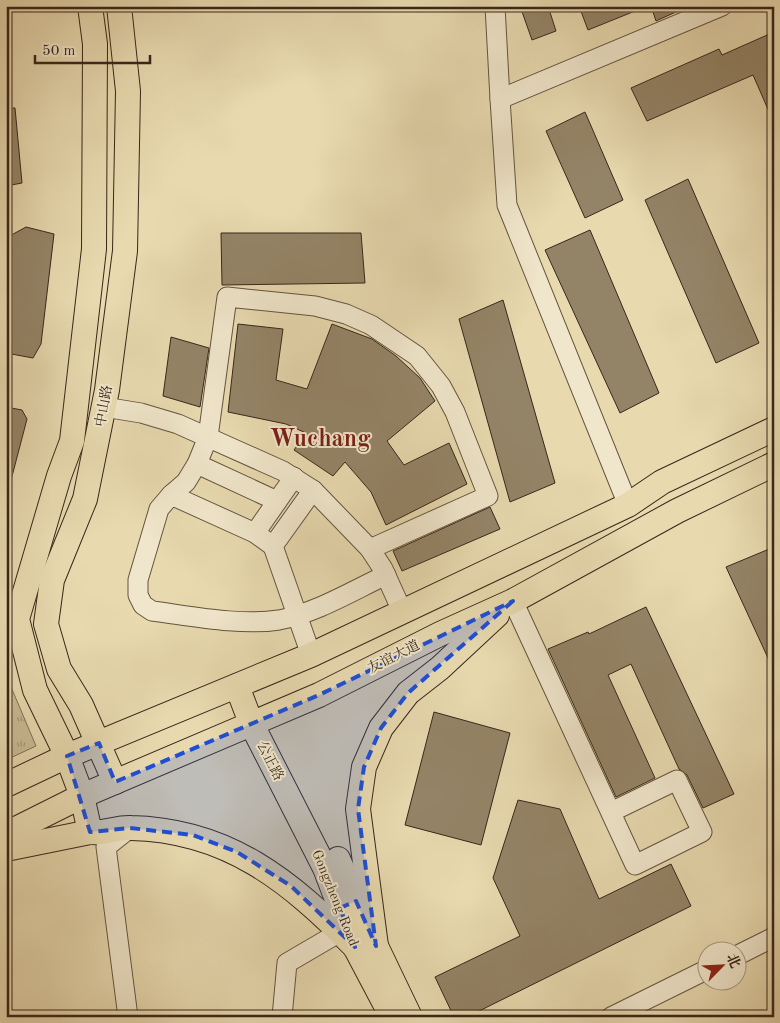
<svg xmlns="http://www.w3.org/2000/svg" width="780" height="1023" font-family="'Old Standard TT','Noto Serif SC',serif">
<style>
.grass{fill:url(#grass-tufts);stroke:#817158}
.building{fill:#948467;stroke:#38271a}
.lines{fill:none;stroke-linecap:round;stroke-linejoin:round}
.minor-casing{stroke:#64543f;stroke-width:21}
.major-casing{stroke:#38271a;stroke-width:26}
.path{stroke:#38271a;stroke-width:2.5;stroke-dasharray:4 2.5;stroke-linecap:butt}
.minor{stroke:#f0e6cb;stroke-width:19}
.major{stroke:#e8d9af;stroke-width:24}
.marked{fill:#1d4ed8;fill-opacity:0.2;stroke:#1d4ed8;stroke-width:4;stroke-dasharray:10 6;stroke-linejoin:round}
.labels{text-anchor:middle;dominant-baseline:central;stroke-width:4;stroke-linejoin:round;paint-order:stroke}
.street-label{font-size:14px;fill:#38271a;stroke:#f0e6cb}
.town-label{font-size:24px;font-weight:bold;fill:#7a1f14;stroke:#f0e6cb}
</style>
<defs>
<pattern id="grass-tufts" width="24" height="20" patternUnits="userSpaceOnUse" patternTransform="scale(1.25)"><rect width="24" height="20" fill="#cabb96"/><path d="M3 7l-1-3M5 7V3M7 7l1-3M15 17l-1-3M17 17v-4M19 17l1-3" fill="none" stroke="#a5987a"/></pattern>
</defs>
<rect width="100%" height="100%" fill="#e8d9af"/>
<filter id="stains"><feTurbulence type="fractalNoise" baseFrequency=".004" numOctaves="4"/><feColorMatrix values="0 0 0 0 .2 0 0 0 0 .09 0 0 0 0 .02 0 0 0 .5 -.17"/></filter>
<radialGradient id="worn" r=".72"><stop offset=".6" stop-color="#630" stop-opacity="0"/><stop offset="1" stop-color="#630" stop-opacity=".3"/></radialGradient>
<!-- grass -->
<path class="grass" d="M6,675L36,746L6,760Z"/>
<!-- building -->
<g class="building">
<path d="M520,6H548L556,31L532,40Z"/>
<path d="M579,6H645V7L588,30Z"/>
<path d="M651,6H689L656,21Z"/>
<path d="M774,32V123L753,75L647,121L631,88L719,49L722,55Z"/>
<path d="M6,108H15L22,183L6,186Z"/>
<path d="M585,112L623,200L585,218L546,131Z"/>
<path d="M688,179L759,343L716,363L645,200Z"/>
<path d="M26,227L54,234L41,344L33,358L6,353V238Z"/>
<path d="M590,230L659,393L620,413L545,250Z"/>
<path d="M221,233H361L365,283L222,285Z"/>
<path d="M503,300L555,483L510,502L459,319Z"/>
<path d="M238,324L283,329L276,380L307,389L332,324L372,339L396,356L420,378L435,401L387,441L404,465L449,443L467,484L386,525L371,492L345,462L333,476L294,450L306,433L286,424L228,412Z"/>
<path d="M171,337L209,348L200,407L163,396Z"/>
<path d="M6,407L22,410L27,419L10,484L6,483Z"/>
<path d="M490,507L500,529L402,571L393,551Z"/>
<path d="M774,547V671L726,567Z"/>
<path d="M646,607L734,794L703,808L687,775L679,769L631,664L608,675L655,778L616,797L548,649L588,632L589,634Z"/>
<path d="M434,712L510,733L481,845L405,825Z"/>
<path d="M518,800L560,809L599,899L671,864L691,906L467,1017H454L435,977L520,936L493,878Z"/>
</g>
<g class="lines">
<!-- minor casing -->
<g class="minor-casing">
<g id="minor">
<path d="M495,6L500,99"/>
<path d="M104,407L141,413L178,424L283,471L313,490L370,549L383,569L402,611"/>
<path d="M197,464L277,501"/>
<path d="M171,495L186,482L197,464L208,437L227,297L315,306L346,314L371,325L417,356L441,386L455,412L488,496L370,549"/>
<path d="M628,505L507,205L500,99L722,6"/>
<path d="M255,533L294,477"/>
<path d="M273,546L255,533L171,495L159,509L138,580V595L143,605L152,611C191,616 240,626 279,620C316,613 352,591 386,575"/>
<path d="M513,601L635,865L702,832L677,780L611,812"/>
<path d="M311,655L273,546L313,490"/>
<path d="M738,955L774,937"/>
<path d="M128,1017L106,847L130,828"/>
<path d="M282,1017L287,963L340,932"/>
<path d="M611,1017L708,969"/>
</g>
</g>
<!-- major casing -->
<g class="major-casing">
<g id="major">
<path d="M90,6L95,44L94,249L72,441L59,476L17,619L35,690L67,756L82,796L90,832C104,834 117,827 131,828C228,830 290,881 355,947"/>
<path d="M237,686L251,723L325,868L355,947L392,1017"/>
<path d="M115,782L81,705L59,669L46,624L52,580L85,499L107,390L125,251L128,91L119,6"/>
<path d="M6,785L67,756L311,655L628,505L662,482L774,429"/>
<path d="M6,834L82,796L319,695L440,634L513,601L677,511L774,464"/>
<path d="M6,849L90,832"/>
<path d="M338,859L376,946L410,1017"/>
<path d="M376,946L358,809L364,767L381,728L408,693L440,668L497,615"/>
</g>
</g>
<!-- path -->
<path class="path" d="M6,578L9,572"/>
<!-- minor -->
<use href="#minor" class="minor"/>
<!-- major -->
<use href="#major" class="major"/>
</g>
<!-- marked area -->
<path class="marked" d="M513,601L408,693L381,728L364,767L358,809L376,946L356,901L340,908L355,947L291,886L237,852L193,835L130,828L90,832L67,756L99,743L115,782L319,695Z"/>
<g class="labels">
<!-- street labels -->
<g class="street-label">
<text transform="translate(104 406) rotate(-80)">中山路</text>
<text transform="translate(394 657) rotate(-27)">友谊大道</text>
<text transform="translate(270 761) rotate(63)">公正路</text>
<text transform="translate(335 898) rotate(68)">Gongzheng Road</text>
</g>
<!-- town labels -->
<g class="town-label">
<text x="320" y="440">Wuchang</text>
</g>
</g>
<!-- margin -->
<rect width="780" height="1023" fill="none" stroke="#e8d9af" stroke-width="25"/>
<rect x="8" y="8" width="765" height="1008" fill="none" stroke="#38271a" stroke-width="2.5"/>
<rect x="12" y="12" width="755" height="998" fill="none" stroke="#38271a"/>
<!-- north arrow -->
<g transform="translate(722 966) rotate(66)"><circle r="24" fill="#f0e6cb" stroke="#a69a84"/>
<path d="M0-4L9 19L0 12L-9 19Z" fill="#8f2418"/>
<text y="-8" font-size="14" font-weight="bold" text-anchor="middle" fill="#38271a">北</text>
</g>
<!-- scale -->
<path d="M35 55v8h115v-8" fill="none" stroke="#38271a" stroke-width="2.5"/>
<text x="42" y="55" font-size="15" fill="#38271a" stroke="#f0e6cb" stroke-width="4" paint-order="stroke">50 m</text>
<rect width="100%" height="100%" filter="url(#stains)"/>
<rect width="100%" height="100%" fill="url(#worn)"/>
</svg>
